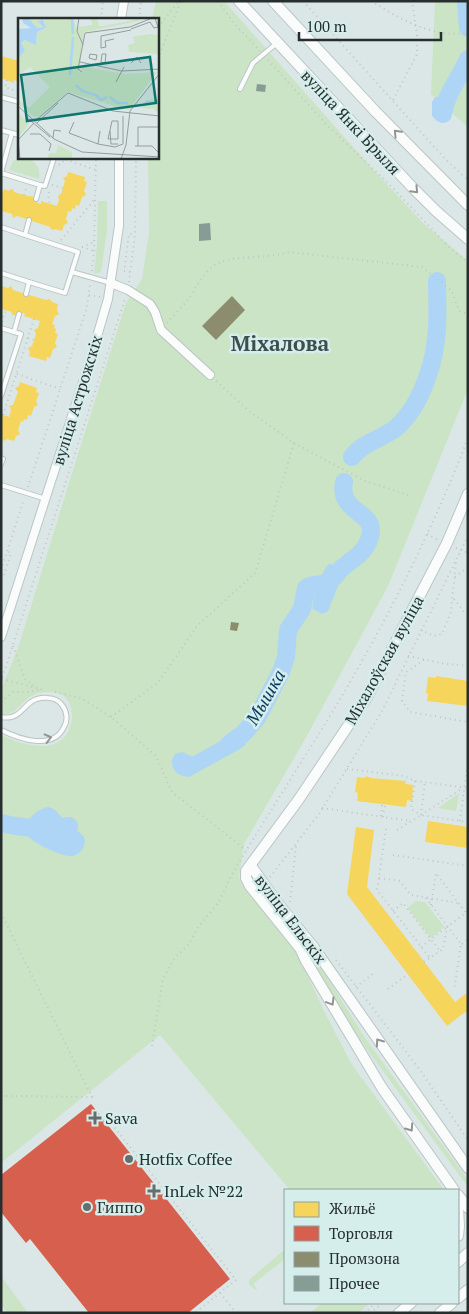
<svg xmlns="http://www.w3.org/2000/svg" width="469" height="1314" font-family="'PT Serif',serif">
<style>
.green{fill:#cae4c5}
.water{fill:#aed5f5}
.homes{fill:#f6d55c}
.shops{fill:#d6604d}
.industry{fill:#8c8c6e}
.lines{fill:none;stroke-linecap:round;stroke-linejoin:round}
.river{stroke:#aed5f5;stroke-width:18}
.building{fill:#869d96}
.lane-casing{stroke:#bbc5c4;stroke-width:6}
.street-casing{stroke:#bbc5c4;stroke-width:10}
.secondary-casing{stroke:#bbc5c4;stroke-width:12}
.path{stroke:#c1c6c5;stroke-width:2;stroke-dasharray:1 4;stroke-linecap:butt}
.lane{stroke:#fafbfb;stroke-width:4}
.street{stroke:#fafbfb;stroke-width:8}
.secondary{stroke:#fafbfb;stroke-width:10}
.oneway{stroke:#909594}
.poi-dot{fill:#656f6e;stroke:#d5edeb;stroke-width:2}
.labels{text-anchor:middle;dominant-baseline:central;stroke-width:5;stroke-linejoin:round;paint-order:stroke}
.street-label{font-size:16px;fill:#262f2e;stroke:#d5edeb}
.poi-label{font-size:16px;fill:#262f2e;stroke:#d5edeb;text-anchor:start}
.water-label{font-size:18px;font-style:italic;fill:#093a5e;stroke:#d5edeb}
.district-label{font-size:21px;font-weight:bold;fill:#3b4f4e;stroke:#d5edeb}
.inset-river{fill:none;stroke:#aed5f5;stroke-width:2.5}
.inset-road{fill:none;stroke:#939d9c;stroke-width:1}
.view{fill:#0f766e;fill-opacity:0.15;stroke:#0f766e;stroke-width:2.5}
.inset-edge{fill:none;stroke:#262f2e;stroke-width:2.5}
</style>
<rect width="100%" height="100%" fill="#dbe7e6"/>
<!-- green -->
<g class="green">
<path d="M156,1H224L369,165L423,223L468,261V389L388,586L308,734L244,844L239,877L242,885L293,944L324,1011L352,1065L444,1190H290L160,1035L1,1163V735C26,747 67,758 72,718C72,711 71,703 65,697C55,689 35,691 26,700C17,707 14,716 1,713V690L19,645L78,454L126,303L142,279L149,233L148,158H158V19H152Z"/>
<path d="M435,1H468V127L431,94Z"/>
<path d="M20,158C33,158 41,165 39,179L9,170L13,161Z"/>
<path d="M98,201H107V230L101,272L94,274L97,245Z"/>
<path d="M459,793L456,811L438,808Z"/>
<path d="M416,901L425,902L444,927L431,938L408,908Z"/>
<path d="M308,952L312,953L365,1038L468,1180V1187L361,1041L306,957Z"/>
<path d="M285,1249V1259L253,1284L257,1289L256,1290L249,1284V1280Z"/>
<path d="M1,1274L3,1279L28,1313H7L1,1304Z"/>
<path d="M322,1303H370L358,1313H310Z"/>
</g>
<!-- water -->
<g class="water">
<path d="M435,97H442L447,102C449,111 447,122 437,121L432,116V102Z"/>
<path d="M329,564C351,564 333,598 329,609L327,612L322,614L313,609C311,600 322,570 329,564Z"/>
<path d="M243,728H247L249,734L245,745L240,749L189,777C176,777 167,765 175,754L182,752L191,756H194Z"/>
<path d="M48,807C58,809 60,817 67,824C75,831 88,833 84,846C82,851 78,854 73,856C64,858 30,842 26,834C24,828 26,824 29,819C35,813 39,809 48,807Z"/>
</g>
<!-- homes -->
<g class="homes">
<path d="M1,56L16,60L19,59V84L17,83V81L14,80V83L1,78Z"/>
<path d="M68,172L85,177L84,181L87,182L84,191L86,195L82,197L79,206L76,205L75,209L72,208L71,212L68,211L66,219L68,223L64,225L62,231L55,229L52,230L50,227L17,216L13,218L12,214L1,211V191L3,192L4,189L9,191L10,189L14,190V192L24,195L34,197L33,198L38,200L37,203L41,204V201L57,206L59,200L58,196L61,194L65,181L63,178L67,176Z"/>
<path d="M1,286L8,288L11,286L13,290L46,300L50,299L52,302L58,304L57,310L59,314L55,316L52,324L55,325L54,328L56,329L55,333L58,334L55,343L57,347L53,349L50,358L47,357L46,361L29,356L30,352L28,348L32,346L36,334L34,330L38,328L40,321L24,316L25,314L22,313L21,315L16,314V316L11,314L12,312L1,309Z"/>
<path d="M20,382L37,388L36,392L39,393L36,401L38,405L34,407L31,416L28,415L27,420L24,419L23,422L21,421L18,430L20,434L16,436L14,441L7,439L4,441L1,437V414L9,417L11,410L9,406L13,405L18,392L15,388L19,386Z"/>
<path d="M436,676L468,681V706L427,701L428,693H426L428,677L436,678Z"/>
<path d="M366,776L371,778L406,781L405,784L413,785L412,801L407,800L406,807L357,801L358,793L355,792L357,777L365,778Z"/>
<path d="M428,821L468,827V848L425,842Z"/>
<path d="M356,827L374,830L367,887L455,1002L468,992V1015L465,1012L447,1026L347,894Z"/>
</g>
<!-- shops -->
<path class="shops" d="M91,1104L230,1279L188,1313H89L30,1239L26,1243L1,1212V1175Z"/>
<!-- industry -->
<g class="industry">
<path d="M232,296L245,310L216,340L202,326Z"/>
<path d="M231,622L239,623L237,631L230,630Z"/>
</g>
<g class="lines">
<!-- river -->
<g class="river">
<path d="M466,1L468,28"/>
<path d="M443,114C446,93 460,78 468,59"/>
<path d="M352,457C363,442 382,439 396,428C422,405 436,360 437,327C438,312 437,296 437,281"/>
<path d="M229,744L243,734L257,718L281,672L286,657L288,630L302,609L306,588C313,583 321,586 328,582C334,579 337,573 342,568C352,559 364,554 369,540C381,510 337,515 344,482"/>
<path d="M1,823C24,828 46,831 69,826"/>
</g>
</g>
<!-- building -->
<g class="building">
<path d="M257,84L266,85L265,92L256,91Z"/>
<path d="M210,223L211,240L199,241V224Z"/>
</g>
<g class="lines">
<!-- lane casing -->
<g class="lane-casing">
<g id="lane">
<path d="M240,89L253,63L277,43"/>
<path d="M1,97L19,102"/>
<path d="M1,130L19,135"/>
<path d="M12,133L1,173L40,185L36,199"/>
<path d="M40,185L45,186L54,158"/>
<path d="M29,220L25,235L78,252L65,293L29,282"/>
<path d="M1,227L25,235"/>
<path d="M72,272L111,283"/>
<path d="M1,273L29,282L26,294"/>
<path d="M1,328L14,332"/>
<path d="M1,396L21,334L14,332L19,314"/>
<path d="M1,458L3,459L1,464"/>
<path d="M1,485L46,499"/>
<path d="M1,717C7,718 12,718 16,715C22,712 25,706 31,702C39,696 56,696 62,705C67,711 68,721 64,727C53,751 19,739 1,730"/>
</g>
</g>
<!-- street casing -->
<g class="street-casing">
<g id="street">
<path d="M121,19L124,1"/>
<path d="M111,283L128,290L150,304L155,312L161,330L210,375"/>
<path d="M1,637L91,357L108,299L119,226V158"/>
</g>
</g>
<!-- secondary casing -->
<g class="secondary-casing">
<g id="secondary">
<path d="M239,1L412,187L436,211L468,239"/>
<path d="M273,1L375,111L468,205"/>
<path d="M251,866L276,901L314,948L468,1168"/>
<path d="M454,1190L382,1088L306,961L300,948L250,886L246,878V871L299,799L366,699L447,543L468,494"/>
<path d="M458,1195L468,1208"/>
<path d="M458,1207L459,1226L458,1236"/>
<path d="M458,1262L468,1253"/>
<path d="M458,1298L468,1290"/>
<path d="M399,1313L411,1303"/>
<path d="M440,1313L452,1303"/>
</g>
</g>
<!-- path -->
<g class="path">
<path d="M218,1L233,22L260,51"/>
<path d="M303,1L446,160L468,180"/>
<path d="M371,1C400,19 432,38 468,33"/>
<path d="M101,19L103,1"/>
<path d="M139,19L141,1"/>
<path d="M158,27L179,1"/>
<path d="M158,59L181,1"/>
<path d="M268,60L325,123L390,185L451,249L468,262"/>
<path d="M7,80L5,87L19,92"/>
<path d="M393,100L417,54V35L412,1"/>
<path d="M61,158L96,170"/>
<path d="M59,165L67,158"/>
<path d="M52,185L63,188"/>
<path d="M49,192L48,195L50,204"/>
<path d="M24,195L26,188"/>
<path d="M61,240L94,200"/>
<path d="M82,247L94,251"/>
<path d="M82,247L94,242"/>
<path d="M92,271L94,251L96,158"/>
<path d="M130,272L124,271L129,234H135"/>
<path d="M129,282L135,234L136,158"/>
<path d="M89,295L100,297"/>
<path d="M2,322L6,310"/>
<path d="M167,323C174,315 183,306 190,297C200,282 207,264 227,260C248,256 269,258 289,252L422,267L452,291L459,311L468,314"/>
<path d="M28,338L34,340"/>
<path d="M17,374L60,389"/>
<path d="M3,415L34,319"/>
<path d="M294,443L365,481L408,495"/>
<path d="M28,487L87,307L90,284"/>
<path d="M427,534L438,540"/>
<path d="M456,548L468,553"/>
<path d="M1,570L24,499"/>
<path d="M455,577L468,567"/>
<path d="M1,578H3L11,553L7,551"/>
<path d="M454,599L465,613H468"/>
<path d="M421,630L434,636L442,634L451,612L456,562"/>
<path d="M13,646L25,679L37,688"/>
<path d="M408,656L440,663L468,666"/>
<path d="M424,660L406,672L402,701L410,712L468,722"/>
<path d="M2,679L45,690"/>
<path d="M1,682L125,299"/>
<path d="M55,692L81,698L111,717L156,756L172,792L246,850"/>
<path d="M1,702L13,692H29L38,690"/>
<path d="M111,717L158,683L197,626L255,573L294,443L249,411L215,380"/>
<path d="M347,769L404,776L415,781L468,788"/>
<path d="M415,781L411,809L421,815L425,782"/>
<path d="M322,808L411,821"/>
<path d="M421,815L463,788"/>
<path d="M381,816L382,805"/>
<path d="M383,817L385,805"/>
<path d="M460,821L468,761"/>
<path d="M386,829L377,890L430,958"/>
<path d="M397,830L421,815L468,822"/>
<path d="M393,855L468,866"/>
<path d="M270,877L319,814L382,711L468,536"/>
<path d="M379,878L400,881L411,895L458,903"/>
<path d="M426,898L461,944L454,990"/>
<path d="M290,902L296,845"/>
<path d="M431,905L436,873L468,916"/>
<path d="M393,911L403,903L440,951"/>
<path d="M1,913L92,1097L1,1096"/>
<path d="M462,944L468,939"/>
<path d="M421,947L447,927"/>
<path d="M336,960L420,1070L468,1140"/>
<path d="M424,962L443,949L447,927L468,911"/>
<path d="M356,987L375,972"/>
<path d="M388,989L408,974"/>
<path d="M152,1046L163,979L173,960L189,944L198,927L219,902L230,878C262,823 297,770 330,716C383,628 431,534 468,438"/>
<path d="M107,1124L111,1123L236,1280L195,1313"/>
<path d="M217,1289L236,1313"/>
<path d="M364,1313L376,1303"/>
<path d="M370,1313L383,1303"/>
</g>
<!-- lane -->
<use href="#lane" class="lane"/>
<!-- street -->
<use href="#street" class="street"/>
<!-- secondary -->
<use href="#secondary" class="secondary"/>
</g>
<!-- one-way arrows -->
<defs><path id="oneway-chevron" d="M-2-3.5L2.5 0L-2 3.5" fill="none" stroke-width="1.6" stroke-linecap="round" stroke-linejoin="round" transform="scale(1.25)"/></defs>
<g class="oneway">
<use href="#oneway-chevron" transform="translate(397 133) rotate(-134)"/>
<use href="#oneway-chevron" transform="translate(415 190) rotate(46)"/>
<use href="#oneway-chevron" transform="translate(48 738) rotate(-14)"/>
<use href="#oneway-chevron" transform="translate(331 1002) rotate(59)"/>
<use href="#oneway-chevron" transform="translate(379 1042) rotate(-125)"/>
<use href="#oneway-chevron" transform="translate(410 1128) rotate(55)"/>
</g>
<!-- markers -->
<g class="poi-dot">
<path d="M92.5 1110.5h5v5h5v5h-5v5h-5v-5h-5v-5h5z"/>
<circle cx="129" cy="1159" r="5"/>
<path d="M151.5 1183.5h5v5h5v5h-5v5h-5v-5h-5v-5h5z"/>
<circle cx="87" cy="1207" r="5"/>
</g>
<g class="labels">
<!-- street labels -->
<g class="street-label">
<text transform="translate(351 122) rotate(47)">вуліца Янкі Брыля</text>
<text transform="translate(77 400) rotate(-73)">вуліца Астрожскіх</text>
<text transform="translate(384 660) rotate(-61)">Міхалоўская вуліца</text>
<text transform="translate(291 919) rotate(53)">вуліца Ельскіх</text>
</g>
<!-- poi labels -->
<g class="poi-label">
<text x="105" y="1118">Sava</text>
<text x="139" y="1159">Hotfix Coffee</text>
<text x="164" y="1191">InLek №22</text>
<text x="97" y="1207">Гиппо</text>
</g>
<!-- water labels -->
<g class="water-label">
<text transform="translate(265 697) rotate(-60)">Мышка</text>
</g>
<!-- district labels -->
<g class="district-label">
<text x="280" y="343">Міхалова</text>
</g>
</g>
<!-- overview -->
<g transform="translate(18 18)">
<rect width="141" height="141" fill="#dbe7e6"/>
<path d="M10,0H55L64,27L61,55L65,54L62,48L107,56L139,54L111,92L49,74L21,99L15,98L0,86V81L11,90L32,69L12,49L0,57V41L7,32L3,25L7,22L18,27L19,14L28,11L26,1L21,5L26,9L18,10ZM72,0H79L81,8H85L120,1L121,3L66,14L64,26L59,9L75,7ZM131,16L141,17V36L111,34L110,27L117,25L115,19ZM141,81V96L136,91L123,90L129,82ZM0,95L11,106L1,118H0ZM40,127L54,134V140L30,141L31,135H38Z" fill="#cae4c5"/>
<path d="M4,0H10L19,10L26,9L20,4L25,1L28,10L19,14L18,27L7,22L3,25L7,32L0,41V11L13,10L5,5Z" fill="#aed5f5"/>
<path class="inset-river" d="M54,0L55,16M52,57L55,19M58,67L64,73L78,77L83,82L89,79M92,79L99,85H110M127,84L134,85L142,82"/>
<path class="inset-road" d="M61,0L59,13L65,27M113,11L132,4L136,10L140,9L137,0M96,21L87,23L88,29L83,30V18L113,12M72,36L79,37L78,42L71,40ZM84,36H88L87,45L83,44ZM62,44L104,53L142,51M113,45L119,39L123,45M64,54L60,51L67,15L112,9L134,0M98,64L106,49M50,75L95,93L142,98M0,88L36,121L64,134L142,139M7,98L32,119M17,103L50,75M94,103H100V121H90ZM56,104L51,115L80,126M19,105L40,85M82,113L80,126L97,129L105,126V98M92,113L93,126H100M12,116H22L33,126L31,133M35,120L36,112L43,113M0,122L2,141M0,122L16,105M117,128H134L140,134M120,128V109H142M103,141L108,127L112,93L142,55"/>
<path class="view" d="M132,39L138,85L9,103L3,57Z"/>
<rect width="141" height="141" class="inset-edge"/>
</g>
<!-- border -->
<rect width="469" height="1314" fill="none" stroke="#262f2e" stroke-width="5"/>
<!-- legend -->
<rect x="284" y="1189" width="175" height="115" fill="#d5edeb" stroke="#8fa19f"/>
<rect x="294" y="1202" width="25" height="15" fill="#f6d55c" stroke="#8fa19f"/>
<text x="329" y="1214" font-size="15" fill="#262f2e">Жильё</text>
<rect x="294" y="1226" width="25" height="15" fill="#d6604d" stroke="#8fa19f"/>
<text x="329" y="1239" font-size="15" fill="#262f2e">Торговля</text>
<rect x="294" y="1252" width="25" height="15" fill="#8c8c6e" stroke="#8fa19f"/>
<text x="329" y="1264" font-size="15" fill="#262f2e">Промзона</text>
<rect x="294" y="1276" width="25" height="15" fill="#869d96" stroke="#8fa19f"/>
<text x="329" y="1289" font-size="15" fill="#262f2e">Прочее</text>
<!-- scale -->
<path d="M299 32v8h142v-8" fill="none" stroke="#262f2e" stroke-width="2.5"/>
<text x="306" y="32" font-size="15" fill="#262f2e" stroke="#d5edeb" stroke-width="4" paint-order="stroke">100 m</text>
</svg>
